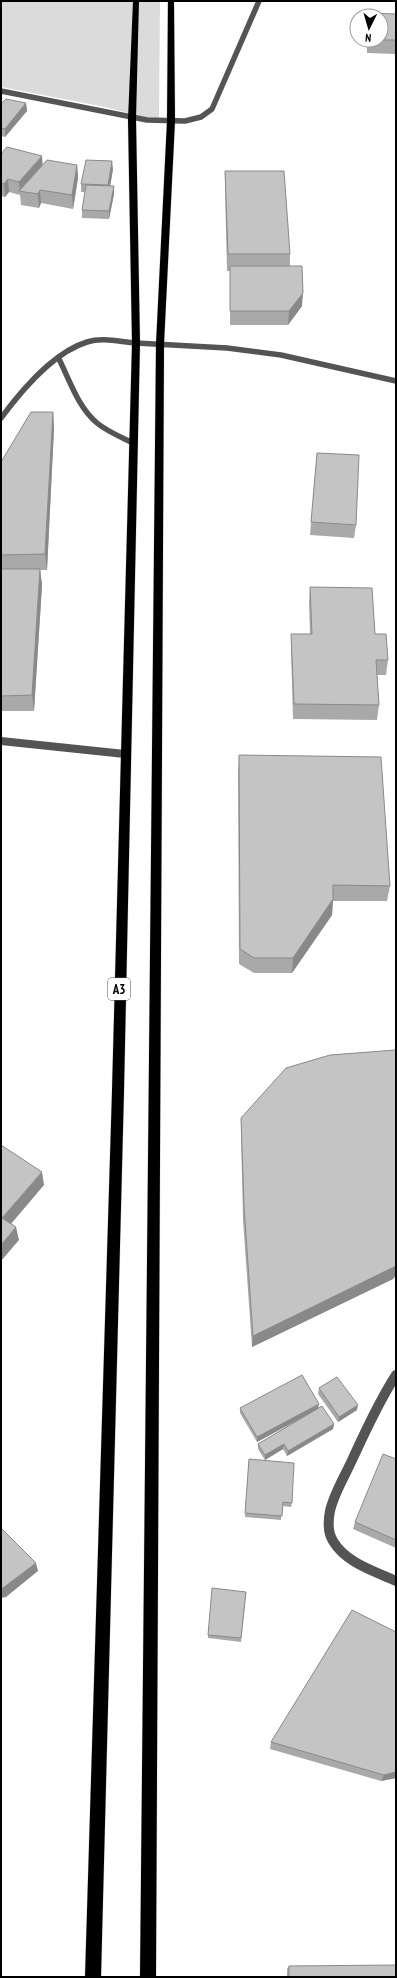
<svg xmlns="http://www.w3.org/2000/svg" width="397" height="1978" font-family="'PT Sans Narrow',sans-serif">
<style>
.green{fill:#dbdbdb}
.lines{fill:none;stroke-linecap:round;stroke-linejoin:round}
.trunk-casing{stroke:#dbdbdb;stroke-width:1}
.service-far1{stroke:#545454;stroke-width:5.5}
.service{stroke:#545454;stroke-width:8}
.minor-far1{stroke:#545454;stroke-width:5.5}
.minor{stroke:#545454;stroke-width:10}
.trunk{fill:#000;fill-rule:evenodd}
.wall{fill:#a9a9a9}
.shaded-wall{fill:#898989}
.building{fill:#c4c4c4;stroke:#898989}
.labels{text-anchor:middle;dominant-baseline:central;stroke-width:3;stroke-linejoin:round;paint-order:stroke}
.shield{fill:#fff;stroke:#4c4c4c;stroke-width:1}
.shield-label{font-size:13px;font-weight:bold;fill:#000}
</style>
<rect width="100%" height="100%" fill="#fff"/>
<!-- green -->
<path class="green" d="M1,1H160L159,121L105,107L1,87Z"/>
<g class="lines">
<!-- trunk casing -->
<g class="trunk-casing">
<g id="trunk">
<path d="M133,1H139L136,119L140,343L124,1091L101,1977H85L112,1091L132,343L128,119Z"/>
<path d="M168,1H174L175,121L164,344L156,1977H140L156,344L167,121Z"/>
</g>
</g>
<!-- service-far1 -->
<g class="service-far1">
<path d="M59,359C70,381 78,407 97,423C108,432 121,437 133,443"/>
<path d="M1,418C21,391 54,352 87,342C103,337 120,342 136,343"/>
</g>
<!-- service -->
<path class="service" d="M1,741L125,754"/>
<!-- minor-far1 -->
<g class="minor-far1">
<path d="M1,91L147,120L185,121L201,117L212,109L259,1"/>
<path d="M136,343L227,348L281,355L396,381"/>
</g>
<!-- minor -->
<path class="minor" d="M396,1375C379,1401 366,1430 353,1458C345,1476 334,1493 330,1511C328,1521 328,1533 333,1541C346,1563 374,1571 396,1581"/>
<!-- trunk -->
<use href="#trunk" class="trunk"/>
</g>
<!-- wall -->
<g class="wall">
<path d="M396,14V54L367,53V40H381Z"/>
<path d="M26,103L27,111L5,137L1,136V104Z"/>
<path d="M1,154L42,166L77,165L78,178L73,209L41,203L39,208L21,205L20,195L9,192L5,197L1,196Z"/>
<path d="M113,169L110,186H114V194L109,219L82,218V210L85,192H81V184Z"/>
<path d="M225,171L290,254V266L302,306L288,325H230V271H227L225,188Z"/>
<path d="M53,412L54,428L47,570H40L42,585L34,711H1V462Z"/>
<path d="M317,453L356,525L354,538L310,535Z"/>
<path d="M310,587L375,634L388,660L386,675H377L379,705L377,720L293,719L291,649V634H310L309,603Z"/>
<path d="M239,755L390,886L387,901H333L332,915L292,973H254L239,964L238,772Z"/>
<path d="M396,1050V1275L393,1279L252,1347L243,1220L241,1132V1118Z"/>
<path d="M319,1388L357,1410L338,1422L318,1394Z"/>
<path d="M240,1408H319L334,1424L333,1429L287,1456L283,1449L265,1460L258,1449V1444L307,1415L257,1442L240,1413Z"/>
<path d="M249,1459L292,1503L291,1507L282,1506L281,1520L245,1517Z"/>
<path d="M396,1459V1548L353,1529L355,1522Z"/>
<path d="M246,1592L241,1642L208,1638V1635Z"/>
<path d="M396,1632V1778L381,1781L270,1749L271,1742Z"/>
<path d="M289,1966L396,1977H287V1969Z"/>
</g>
<!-- shaded-wall -->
<g class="shaded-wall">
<path d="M26,103L27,111L5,137V129Z"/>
<path d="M42,156L43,170L20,191L19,182Z"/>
<path d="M112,161L113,169L109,193L108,185Z"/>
<path d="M77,165L78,178L73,209L72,195Z"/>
<path d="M8,179L9,192L5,197L4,184Z"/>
<path d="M114,186V194L109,219V211Z"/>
<path d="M40,190L41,203L39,208L38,194Z"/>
<path d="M303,293L302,306L288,325L289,311Z"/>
<path d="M53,412L54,428L47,570L45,554Z"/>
<path d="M40,569L42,585L34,711L32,695Z"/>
<path d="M333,899L332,915L292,973L293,958Z"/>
<path d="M42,1172L44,1185L5,1231L2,1218Z"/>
<path d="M16,1227L19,1240L1,1261V1245Z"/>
<path d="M396,1266V1275L393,1279L252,1347L253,1336Z"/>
<path d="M319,1404L318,1409L257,1442V1437Z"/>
<path d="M358,1405L357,1410L338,1422L339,1417Z"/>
<path d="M334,1424L333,1429L287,1456L288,1451Z"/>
<path d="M284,1444L283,1449L265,1460V1455Z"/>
<path d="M36,1563L38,1571L6,1597L1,1598V1589Z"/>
<path d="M396,1772V1778L381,1781L384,1775Z"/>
</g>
<!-- building -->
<g class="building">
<path d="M367,13L396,14V40H375H381V16H367Z"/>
<path d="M6,99L26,103L5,129L1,128V104Z"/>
<path d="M7,147L42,156L19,182L8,179L4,184L1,183V154Z"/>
<path d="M47,160L77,165L72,195L40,190L38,194L19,191Z"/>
<path d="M86,160L112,161L108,185L81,184Z"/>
<path d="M225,171H284L290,254H228Z"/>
<path d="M86,185L114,186L109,211L82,210Z"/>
<path d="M230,266H302L303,293L289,311H230Z"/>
<path d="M31,412H53L45,554L1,555V462Z"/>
<path d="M317,453L359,455L356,525L311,522Z"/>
<path d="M1,569H40L32,695L1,696Z"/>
<path d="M310,587L372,588L375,634H386L388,660H376L379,705L294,704L291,634H312Z"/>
<path d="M239,755L381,757L390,886L333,885V899L293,958H254L240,949Z"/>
<path d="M396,1050V1266L253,1336L244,1206L241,1118L286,1068L330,1055Z"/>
<path d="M1,1145L42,1172L2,1218L16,1227L1,1245Z"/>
<path d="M302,1375L319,1404L257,1437L240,1408Z"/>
<path d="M337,1377L358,1405L339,1417L319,1388Z"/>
<path d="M322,1406L334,1424L288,1451L284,1444L265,1455L258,1444Z"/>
<path d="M383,1454L396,1459V1540L355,1522Z"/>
<path d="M249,1459L294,1463L292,1503L283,1502L282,1516L245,1513Z"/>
<path d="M1,1528L36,1563L3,1588L1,1589Z"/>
<path d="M212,1588L246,1592L241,1638L208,1635Z"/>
<path d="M352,1610L396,1632V1772L384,1775L271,1742Z"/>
<path d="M396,1965V1977H289V1966Z"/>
</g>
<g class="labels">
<!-- shield labels -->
<rect class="shield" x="108" y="978" width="22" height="22" rx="3"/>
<g class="shield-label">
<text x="119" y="989">A3</text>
</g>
</g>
<!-- border -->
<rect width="397" height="1978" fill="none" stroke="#000000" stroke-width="4"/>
<!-- north arrow -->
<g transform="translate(369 28) rotate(185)"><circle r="19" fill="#ffffff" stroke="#999999"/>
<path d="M0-3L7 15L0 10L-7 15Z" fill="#000000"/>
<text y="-6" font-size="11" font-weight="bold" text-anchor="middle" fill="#000000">N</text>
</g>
</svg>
